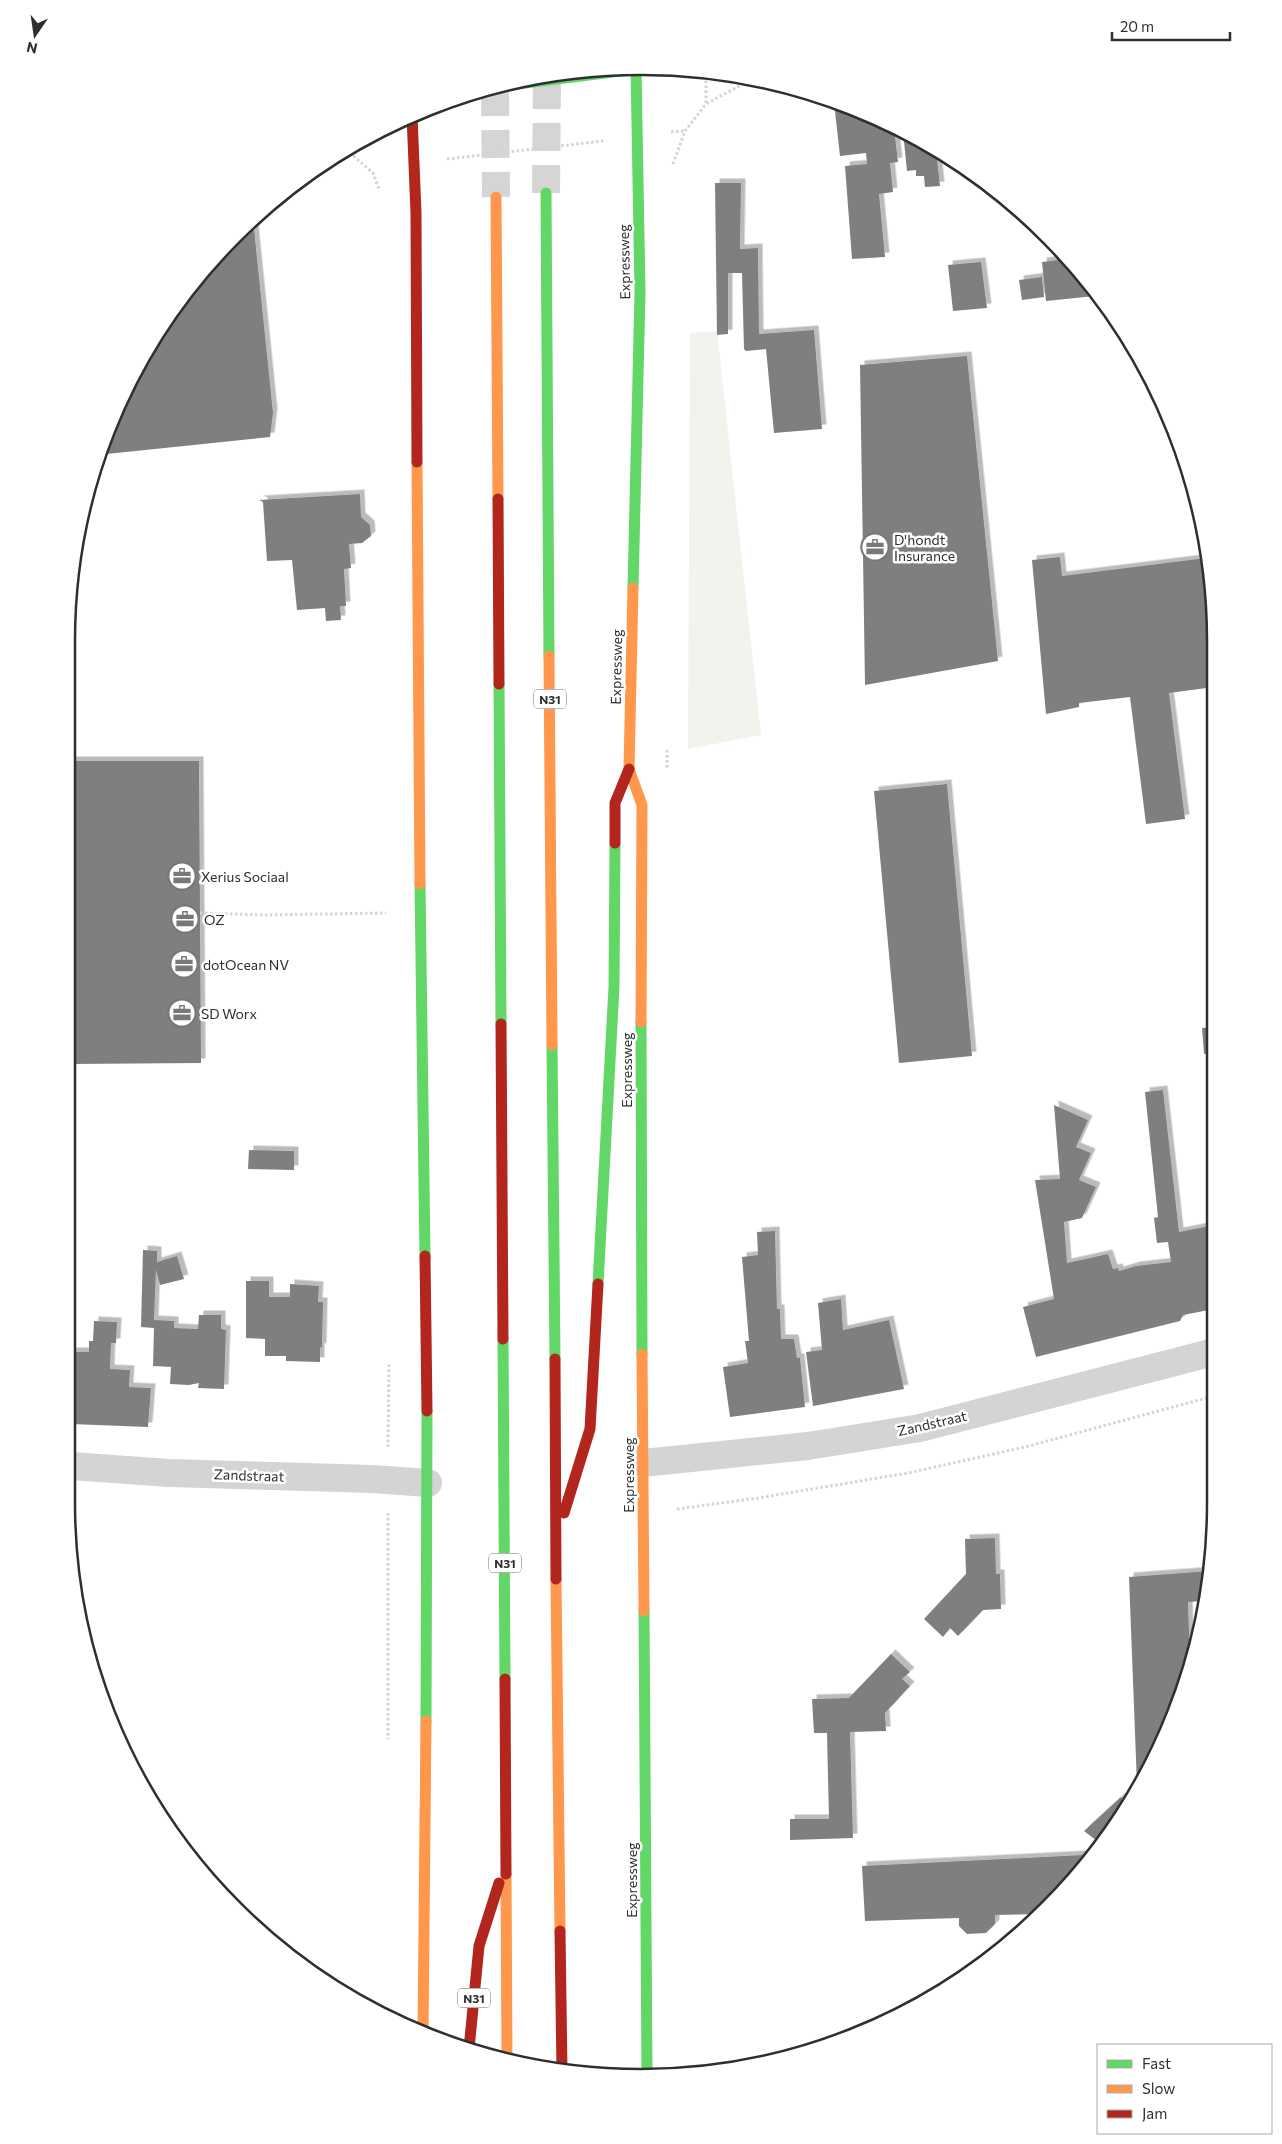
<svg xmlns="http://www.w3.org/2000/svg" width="1282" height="2144" font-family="Commissioner,sans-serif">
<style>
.green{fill:#f0f4ec}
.building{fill:#7f7f7f;filter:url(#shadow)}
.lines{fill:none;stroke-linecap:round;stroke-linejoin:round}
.highway-tunnel{stroke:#d5d5d5;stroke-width:28;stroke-dasharray:28 14;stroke-linecap:butt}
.path{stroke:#d4d4d4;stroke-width:3;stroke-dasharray:2.5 2.5;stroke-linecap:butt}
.street{stroke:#d4d4d4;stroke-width:28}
.fast{stroke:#63d668;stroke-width:11}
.slow{stroke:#ff974d;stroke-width:11}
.jam{stroke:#b3261e;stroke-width:11}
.labels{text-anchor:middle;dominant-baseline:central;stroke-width:5;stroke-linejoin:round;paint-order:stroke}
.shield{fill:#fff;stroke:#6d6d6d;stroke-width:1}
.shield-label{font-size:12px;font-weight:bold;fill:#2f2f2f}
.street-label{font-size:14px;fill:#2f2f2f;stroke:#fff}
.poi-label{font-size:14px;fill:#2f2f2f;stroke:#fff;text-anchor:start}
.rim{fill:none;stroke:#2f2f2f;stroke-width:2.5}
</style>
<defs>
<filter id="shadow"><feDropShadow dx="4.5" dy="-4.5" stdDeviation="0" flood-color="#0004"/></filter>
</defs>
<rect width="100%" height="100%" fill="#fff"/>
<!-- green -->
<path class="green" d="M717,331L761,735L688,749L690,333Z"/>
<!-- building -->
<g class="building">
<path d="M834,102L861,110L894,128L898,162L890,163L893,192L879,194L885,257L852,259L845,166L867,164L866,153L840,156Z"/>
<path d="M903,132L950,158L937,159L940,186L925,187L924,176H916V170L907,171Z"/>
<path d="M715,183H741L740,249L758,248L759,334L814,330L822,429L774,433L766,349L746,351L744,349L742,273H728V334L717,335Z"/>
<path d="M253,219L273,413L270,437L97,455L163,322L234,235Z"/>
<path d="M1066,259L1087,286L1095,296L1046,301L1042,262Z"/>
<path d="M981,262L987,308L953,311L948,265Z"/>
<path d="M1042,277L1044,297L1022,300L1019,280Z"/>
<path d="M967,356L998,661L865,685L860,365Z"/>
<path d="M360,494L361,517L370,525L371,536L362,543L349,544L351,568L344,569L346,606H340L341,620L326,621L325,608L297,610L292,560L267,561L263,502L259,500Z"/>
<path d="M1060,557L1062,576L1206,558L1214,603V687L1169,693L1185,819L1146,824L1130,697L1079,703V707L1046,714L1032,560Z"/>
<path d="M68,761H199L201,1063L69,1064Z"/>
<path d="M947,784L972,1056L899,1063L874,791Z"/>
<path d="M1214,1027V1053L1204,1054L1202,1028Z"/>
<path d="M1163,1090L1179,1232L1214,1225V1309L1183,1315L1180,1321L1036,1357L1023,1307L1054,1299L1035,1180L1060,1179L1054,1105L1088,1120L1076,1147L1091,1153L1079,1180L1096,1187L1082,1218L1064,1222L1067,1263L1108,1254L1113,1269L1118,1268L1119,1271L1136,1266L1171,1262L1168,1242L1157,1243L1154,1218L1158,1217L1145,1092Z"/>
<path d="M249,1150L294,1151V1170L248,1169Z"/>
<path d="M775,1231L777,1309H780L781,1339H794L797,1358H800L805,1407L730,1417L723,1367L748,1363L745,1341H749L742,1257L758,1255L757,1232Z"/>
<path d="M143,1250L157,1251V1262L177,1256L184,1279L160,1285L156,1270L154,1320L174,1321V1328L198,1329L199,1315H221V1329L226,1330L224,1389L198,1388L199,1383L189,1385L170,1384L171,1367L153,1366L154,1328L141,1327Z"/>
<path d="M246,1281H269V1297H290V1284L319,1286L318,1302H323L322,1348L320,1347V1362L286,1361V1356H265V1339L246,1338Z"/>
<path d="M841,1299L843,1330L889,1320L904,1389L813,1406L806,1352L822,1350L818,1303Z"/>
<path d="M94,1321L117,1322L116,1343H111L110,1369L130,1370L129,1387L151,1388L148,1427L71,1424L70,1352H89V1341H93Z"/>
<path d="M995,1538L996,1574H1000L1001,1609L983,1610L958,1636L950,1628L943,1637L924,1619L966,1574L965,1539Z"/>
<path d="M1209,1571L1202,1601L1188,1602L1190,1661L1185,1688L1137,1785L1129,1577Z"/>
<path d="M891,1654L910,1672L902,1679L910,1686L885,1713L886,1731L850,1732L853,1838L790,1840V1819H829L827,1733H814L812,1699L849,1698Z"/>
<path d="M1121,1797L1128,1804L1119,1822L1073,1882L1039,1914L995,1915V1924L986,1933L967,1934L959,1926V1918L865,1921L862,1866L1083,1855L1097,1841L1084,1831Z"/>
</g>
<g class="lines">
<!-- highway-tunnel -->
<g class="highway-tunnel">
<path d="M495,88L496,197"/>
<path d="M546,193L547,76"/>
</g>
<!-- path -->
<g class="path">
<path d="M706,103V73"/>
<path d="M671,132L684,131"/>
<path d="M349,148V152L373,173L379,189"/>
<path d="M447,159L603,141"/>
<path d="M673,164L685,131L706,104L754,78"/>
<path d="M667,750V768"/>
<path d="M200,913L264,915L386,913"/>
<path d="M388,1447L389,1363"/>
<path d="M677,1509L758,1498L908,1473L1025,1447L1214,1396"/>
<path d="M388,1513V1739"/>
</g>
<!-- street -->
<g class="street">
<path d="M643,1463L808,1446L920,1428L1214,1352"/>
<path d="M71,1466L169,1473L373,1479L428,1483"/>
</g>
<!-- fast -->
<g class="fast">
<path d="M501,86L652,67"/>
<path d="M546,193L549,656"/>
<path d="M633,588L640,293L636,67"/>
<path d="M499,684L501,1024"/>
<path d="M420,884L425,1256"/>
<path d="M641,1022L642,1354"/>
<path d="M552,1045L555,1359"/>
<path d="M598,1284L614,987L615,843"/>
<path d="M503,1339L505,1679"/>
<path d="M644,1611L647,2076"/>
<path d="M426,1721L427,1411"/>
</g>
<!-- slow -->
<g class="slow">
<path d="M496,197L498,499"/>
<path d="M417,462L420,884"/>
<path d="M633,588L629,769L642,805L641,1022"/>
<path d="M549,656L552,1045"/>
<path d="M642,1354L644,1611"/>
<path d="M556,1579L560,1931"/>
<path d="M506,1874L507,2061"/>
<path d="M423,2032L426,1721"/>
</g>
<!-- jam -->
<g class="jam">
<path d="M412,115L416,213L417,462"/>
<path d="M498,499L499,684"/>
<path d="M615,843V803L629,769"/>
<path d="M501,1024L503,1339"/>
<path d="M425,1256L427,1411"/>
<path d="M555,1359L556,1579"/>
<path d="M564,1513L590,1429L598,1284"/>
<path d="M505,1679L506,1874"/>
<path d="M560,1931L562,2072"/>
<path d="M469,2049L479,1946L499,1883"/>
</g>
</g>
<!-- icons -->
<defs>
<g id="office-ring" transform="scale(1.4375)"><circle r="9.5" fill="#fff" stroke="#787878" stroke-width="1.5"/><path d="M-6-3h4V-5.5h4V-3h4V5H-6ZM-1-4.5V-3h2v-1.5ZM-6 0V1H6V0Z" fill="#787878"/></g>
</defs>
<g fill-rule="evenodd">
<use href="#office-ring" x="875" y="547"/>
<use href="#office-ring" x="182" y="876"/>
<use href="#office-ring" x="185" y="919"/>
<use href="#office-ring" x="184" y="964"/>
<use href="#office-ring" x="182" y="1013"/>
</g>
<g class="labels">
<!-- shield labels -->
<g class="shield">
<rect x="534" y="689.5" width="32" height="19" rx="4"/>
<rect x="489" y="1553.5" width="32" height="19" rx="4"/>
<rect x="458" y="1988.5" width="32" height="19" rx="4"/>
</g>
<g class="shield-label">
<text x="550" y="699">N31</text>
<text x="505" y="1563">N31</text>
<text x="474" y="1998">N31</text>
</g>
<!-- street labels -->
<g class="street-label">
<text transform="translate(624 262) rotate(-91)">Expressweg</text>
<text transform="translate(616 667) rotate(-89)">Expressweg</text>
<text transform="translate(626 1070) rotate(-90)">Expressweg</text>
<text transform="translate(932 1423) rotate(-13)">Zandstraat</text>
<text transform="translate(249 1475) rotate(2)">Zandstraat</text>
<text transform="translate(628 1475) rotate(-90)">Expressweg</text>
<text transform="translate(631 1880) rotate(-90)">Expressweg</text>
</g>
<!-- poi labels -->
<g class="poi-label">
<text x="894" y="539">D'hondt<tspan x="894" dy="16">Insurance</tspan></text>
<text x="201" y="876">Xerius Sociaal</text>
<text x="204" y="919">OZ</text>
<text x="203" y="964">dotOcean NV</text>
<text x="201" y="1013">SD Worx</text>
</g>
</g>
<!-- crop -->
<path d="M0 0H1282V2144H0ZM641 75H641A566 566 0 0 1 1207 641V1503A566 566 0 0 1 641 2069H641A566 566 0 0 1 75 1503V641A566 566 0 0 1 641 75Z" fill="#fff" fill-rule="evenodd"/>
<path class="rim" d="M641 75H641A566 566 0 0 1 1207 641V1503A566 566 0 0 1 641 2069H641A566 566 0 0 1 75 1503V641A566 566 0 0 1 641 75Z"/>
<!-- legend -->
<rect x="1097" y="2044" width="175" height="90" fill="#ffffff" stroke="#acacac"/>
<rect x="1107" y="2060" width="25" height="8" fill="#63d668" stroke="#acacac"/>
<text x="1142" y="2069" font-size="15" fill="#2f2f2f">Fast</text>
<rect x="1107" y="2085" width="25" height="8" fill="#ff974d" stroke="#acacac"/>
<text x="1142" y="2094" font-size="15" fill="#2f2f2f">Slow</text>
<rect x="1107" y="2110" width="25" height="8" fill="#b3261e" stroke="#acacac"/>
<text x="1142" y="2119" font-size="15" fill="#2f2f2f">Jam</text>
<!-- north arrow -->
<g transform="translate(35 35) rotate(193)" stroke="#ffffff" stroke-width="4" paint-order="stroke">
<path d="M0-4L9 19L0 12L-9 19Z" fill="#2f2f2f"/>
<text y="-8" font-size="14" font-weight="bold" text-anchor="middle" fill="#2f2f2f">N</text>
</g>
<!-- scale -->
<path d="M1112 32v8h118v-8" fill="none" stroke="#2f2f2f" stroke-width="2.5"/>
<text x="1120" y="32" font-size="15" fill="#2f2f2f" stroke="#ffffff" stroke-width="4" paint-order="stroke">20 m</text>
</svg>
